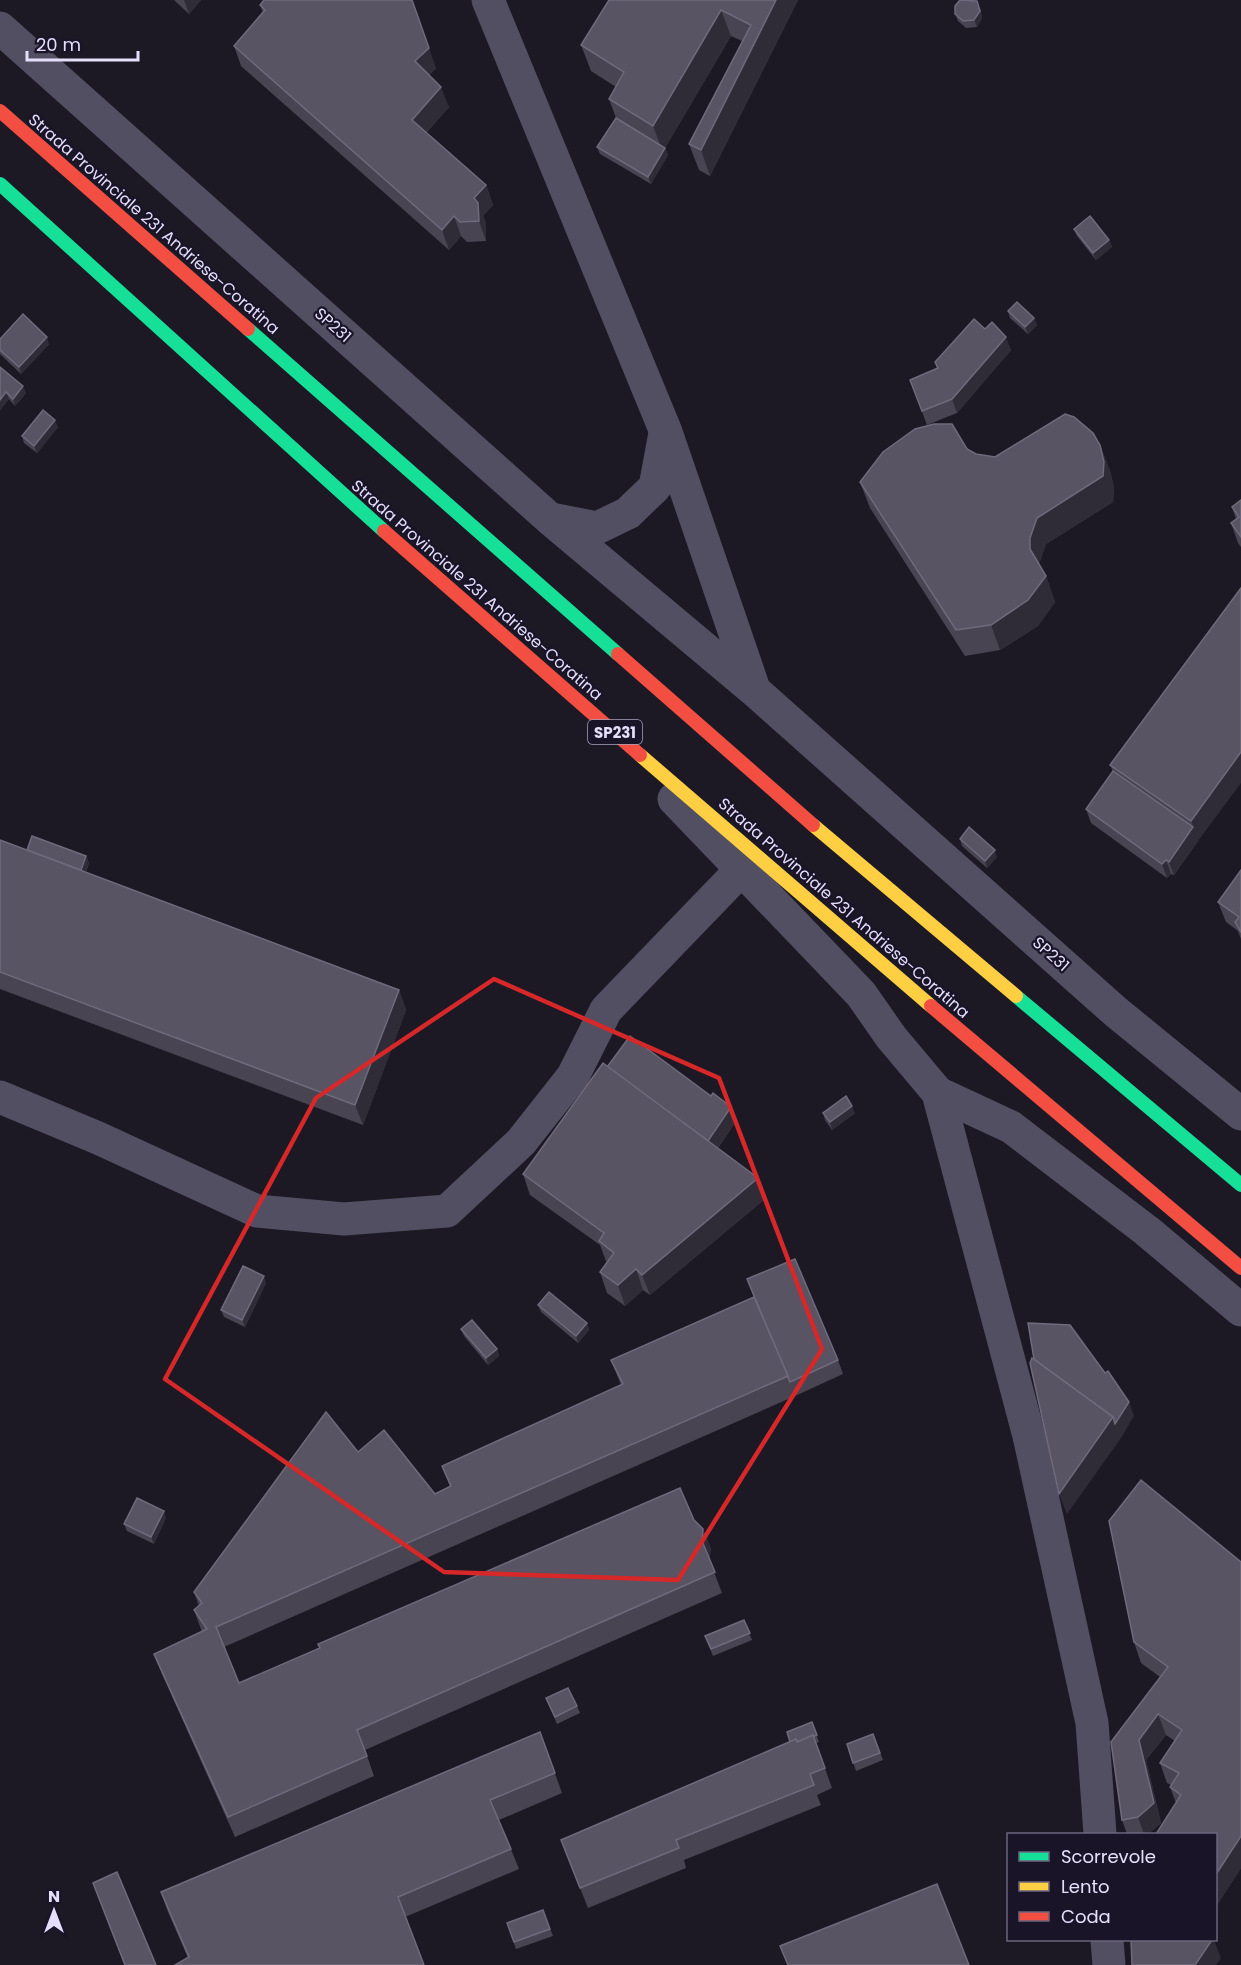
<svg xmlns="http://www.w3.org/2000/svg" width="1241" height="1965" font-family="Poppins,sans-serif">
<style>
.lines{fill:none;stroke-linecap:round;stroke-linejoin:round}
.street{stroke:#524f63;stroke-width:33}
.fast{stroke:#16e098;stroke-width:14}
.slow{stroke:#ffcf43;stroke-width:14}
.jam{stroke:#f24e42;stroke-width:14}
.wall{fill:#484452}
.shaded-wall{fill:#2f2c38}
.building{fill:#595464;stroke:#6f6a7c;stroke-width:1.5}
.marked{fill:none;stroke:#d62828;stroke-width:4.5;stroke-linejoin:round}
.labels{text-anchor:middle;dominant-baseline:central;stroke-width:4.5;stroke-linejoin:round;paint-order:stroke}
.shield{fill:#1a1429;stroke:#a8a2bc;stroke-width:1.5}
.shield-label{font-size:15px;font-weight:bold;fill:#e5dffb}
.street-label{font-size:16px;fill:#e5dffb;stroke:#1a1429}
</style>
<rect width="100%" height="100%" fill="#1c1924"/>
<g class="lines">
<!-- street -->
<g class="street">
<path d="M488,0L666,432L754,689"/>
<path d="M0,28L549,518L754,690L1116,1012L1241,1114"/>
<path d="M551,519L597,528L628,513L655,487L665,433"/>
<path d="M674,799L861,994L891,1037L938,1093L1029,1436L1092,1723L1100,1834"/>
<path d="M938,1093L1011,1127L1147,1231L1241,1310"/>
<path d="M0,1097L98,1138L257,1211L344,1219L447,1211L521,1142L573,1076L606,1010L740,871"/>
<path d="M1107,1940L1109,1965"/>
</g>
<!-- fast -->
<g class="fast">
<path d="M0,184L384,531"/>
<path d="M248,329L618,654"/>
<path d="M1016,996L1241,1185"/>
</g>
<!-- slow -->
<g class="slow">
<path d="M640,755L931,1006"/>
<path d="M813,825L1016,996"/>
</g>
<!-- jam -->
<g class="jam">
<path d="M0,111L248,329"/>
<path d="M384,531L640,755"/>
<path d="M618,654L813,825"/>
<path d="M931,1006L1241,1268"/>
</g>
</g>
<!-- wall -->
<g class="wall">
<path d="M174,0H201L189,14Z"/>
<path d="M609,0H798L710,176L699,170L689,144L742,41L731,36L665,148L668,155L651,184L600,154L597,147L616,118L609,99L616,87L591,71L581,45Z"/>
<path d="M260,5L436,68L429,75L449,107L426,133L486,185L493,205L483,216L486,223V241L467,242L461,236L449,250L241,66L234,46L263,13Z"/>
<path d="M980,8L982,18L977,27L966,28L958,21L955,14Z"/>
<path d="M1074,229L1109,240L1112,247L1096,260L1077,236Z"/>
<path d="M1008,311L1034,318L1037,325L1028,334L1010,318Z"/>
<path d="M985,329L1011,350L957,413L927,425L910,380L937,369L935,362Z"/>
<path d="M0,339L49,344L21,374L0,354Z"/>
<path d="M0,367L26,393L15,406L9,399L0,410Z"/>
<path d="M58,427L37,453L24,443L22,436Z"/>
<path d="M1100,445L1110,471L1114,488L1113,502L1046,544L1039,564L1046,576L1055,602L1038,626L1000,650L965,656L870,508L860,482L967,449L976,454L995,457Z"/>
<path d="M1241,500V547L1238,543L1231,523L1236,519L1232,507Z"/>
<path d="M1241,588L1198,841L1174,875L1171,874L1167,878L1091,823L1086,809L1113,771L1110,765Z"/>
<path d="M960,839L997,857L987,868L962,846Z"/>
<path d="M0,840L27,850L86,856L89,863L86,872L399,990L406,1010L363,1125L0,989Z"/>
<path d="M1241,870V939L1238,931L1226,922L1218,902Z"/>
<path d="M607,1067L711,1096L731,1107L736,1121L718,1148L766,1198L650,1295L643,1290L625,1306L607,1293L600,1272L607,1262L606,1261L600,1245L530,1195L523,1174Z"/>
<path d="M823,1113H855L832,1130L825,1120Z"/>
<path d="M747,1279L838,1360L843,1374L795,1396L224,1647L239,1683L694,1520L703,1529L711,1549L709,1559L722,1593L365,1750L374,1776L235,1837L162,1674L154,1654L202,1632L194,1610L199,1606L194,1592L358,1452L435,1494L450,1487L442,1466L621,1385L611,1360L754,1297Z"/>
<path d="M266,1283L245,1327L224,1317L221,1310Z"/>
<path d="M538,1305L587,1323L589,1330L578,1343L541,1312Z"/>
<path d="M461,1329L497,1349L499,1356L488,1365L464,1336Z"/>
<path d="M166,1518L154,1544L127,1531L124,1524Z"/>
<path d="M1241,1562V1868L1215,1908L1170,1787L1171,1785L1167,1783L1160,1763L1175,1741L1166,1735L1146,1760L1161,1823L1148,1834H1127L1122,1820L1160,1677L1141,1663L1134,1642Z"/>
<path d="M744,1620L752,1640L713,1656L705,1636Z"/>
<path d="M546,1698L577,1706L580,1713L557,1724Z"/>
<path d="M812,1722L819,1742L816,1743L832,1788L817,1795L821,1805L684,1860L686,1868L588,1908L561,1840L790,1742Z"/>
<path d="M540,1732L562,1793L499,1820L519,1869L405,1917L188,1958L168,1912L161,1892Z"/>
<path d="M873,1734L883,1760L856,1771L847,1744Z"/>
<path d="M543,1910L553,1936L516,1949L507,1923Z"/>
</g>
<!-- shaded-wall -->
<g class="shaded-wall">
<path d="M184,0H201L189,14Z"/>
<path d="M776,0H798L710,176L701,150Z"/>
<path d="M977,1L982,18L977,27L974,20Z"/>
<path d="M721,10L731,36L665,148L668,155L651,184L648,177L663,152L653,126Z"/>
<path d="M429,48L436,68L422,81L415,61Z"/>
<path d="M441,87L449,107L419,140L412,120Z"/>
<path d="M486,185L493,205L483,216L486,223V241L479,221L474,198Z"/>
<path d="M454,216L461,236L449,250L442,230Z"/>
<path d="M1109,240L1112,247L1096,260L1093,253Z"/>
<path d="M1034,318L1037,325L1028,334L1025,327Z"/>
<path d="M47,337L49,344L21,374L19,367Z"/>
<path d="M1006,337L1011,350L957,413L952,399Z"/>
<path d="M23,386L26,393L15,406L13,399Z"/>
<path d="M6,392L9,399L0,410V400Z"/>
<path d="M55,420L58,427L37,453L34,446Z"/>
<path d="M1100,445L1110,471L1114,488L1113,502L1046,544L1039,564L1030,549V538L1037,518Z"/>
<path d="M1046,576L1055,602L1038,626L1000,650L991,625Z"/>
<path d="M1241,752V783L1198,841L1174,875L1169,862L1193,827L1191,821Z"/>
<path d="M995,850L997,857L987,868L985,861Z"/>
<path d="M86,856L89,863L80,887L77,880Z"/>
<path d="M1166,860L1171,874L1167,878L1162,864Z"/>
<path d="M399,990L406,1010L363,1125L355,1105Z"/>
<path d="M852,1106L855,1113L832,1130L830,1122Z"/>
<path d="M731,1107L736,1121L711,1157L706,1144Z"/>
<path d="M758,1178L766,1198L650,1295L642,1275Z"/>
<path d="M636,1269L643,1290L625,1306L618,1285Z"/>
<path d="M264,1276L266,1283L245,1327L242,1320Z"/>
<path d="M587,1323L589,1330L578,1343L576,1336Z"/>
<path d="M497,1349L499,1356L488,1365L486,1358Z"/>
<path d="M1129,1402L1134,1416L1121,1438L1067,1514L1059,1494L1113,1417Z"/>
<path d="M164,1511L166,1518L154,1544L151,1537Z"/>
<path d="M703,1529L711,1549L709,1562L702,1541Z"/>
<path d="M1158,1714L1166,1735L1146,1760L1161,1823L1148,1834H1144L1138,1817L1139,1740Z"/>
<path d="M1241,1836V1868L1215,1908V1876Z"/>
<path d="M1212,1940H1214L1221,1958L1216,1965H1195Z"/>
</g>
<!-- building -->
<g class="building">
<path d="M264,0H412L429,48L415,61L441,87L412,120L486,185L474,198L478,203L479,221L460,222L454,216L442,230L234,46L265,10L260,5Z"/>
<path d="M609,0H776L701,150L689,144L751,25L721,10L653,126L609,99L624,72L581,45Z"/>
<path d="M960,0L977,1L980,11L974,20L963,21L955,14V6Z"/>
<path d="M616,118L665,148L648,177L597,147Z"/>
<path d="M1090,216L1109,240L1093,253L1074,229Z"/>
<path d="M1017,302L1034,318L1025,327L1008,311Z"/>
<path d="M23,314L47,337L19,367L0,350V339Z"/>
<path d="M974,319L985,329L992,322L1006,337L952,399L922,411L910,380L938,368L935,362Z"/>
<path d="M0,367L23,386L13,399L6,392L0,400Z"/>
<path d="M43,410L55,420L34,446L22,436Z"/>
<path d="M1065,414L1074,417L1093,433L1100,445L1104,462L1103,476L1037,518L1030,538V549L1046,576L1028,600L991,625L956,630L860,482L883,452L915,429L934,424H952L967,449L976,454L995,457Z"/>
<path d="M1241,500V537L1231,523L1239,517L1232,507Z"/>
<path d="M1241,588V752L1191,821L1110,765Z"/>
<path d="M1113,771L1193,827L1169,862L1166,860L1162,864L1086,809Z"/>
<path d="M969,827L995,850L985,861L960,839Z"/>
<path d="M32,836L86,856L81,870L27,850Z"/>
<path d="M0,840L399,990L355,1105L0,972Z"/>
<path d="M1241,870V932L1235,922L1239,917L1218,902Z"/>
<path d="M630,1036L711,1096L713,1093L731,1107L708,1141L607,1067Z"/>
<path d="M603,1063L758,1178L642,1275L636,1269L618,1285L600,1272L614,1253L599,1241L604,1233L523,1174Z"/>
<path d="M846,1096L852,1106L830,1122L823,1113Z"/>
<path d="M795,1259L838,1360L790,1382L747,1279Z"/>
<path d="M243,1266L264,1276L242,1320L221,1310Z"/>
<path d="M549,1292L587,1323L576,1336L538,1305Z"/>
<path d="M754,1297L788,1376L216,1627L239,1683L320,1648L318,1644L680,1488L694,1520L703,1529L702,1541L715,1572L357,1730L367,1756L228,1817L154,1654L207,1629L194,1610L202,1603L194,1592L326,1412L358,1452L384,1430L435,1494L451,1486L442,1466L623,1384L611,1360Z"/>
<path d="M472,1320L497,1349L486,1358L461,1329Z"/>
<path d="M1028,1323L1070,1325L1105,1373L1108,1371L1129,1402L1115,1424L1113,1417L1034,1359Z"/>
<path d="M1032,1358L1113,1417L1059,1494L1030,1363Z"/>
<path d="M1141,1480L1241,1562V1836L1215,1876V1834H1156L1181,1795L1170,1787L1179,1773L1160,1763L1182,1730L1158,1714L1139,1740L1154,1803L1138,1817L1122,1820L1111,1742L1168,1667L1134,1642L1109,1521Z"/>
<path d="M137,1498L164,1511L151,1537L124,1524Z"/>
<path d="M744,1620L750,1633L711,1649L705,1636Z"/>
<path d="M568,1688L577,1706L555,1717L546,1698Z"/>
<path d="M812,1722L817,1735L797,1742L796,1739L790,1742L787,1732Z"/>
<path d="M540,1732L555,1773L490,1800L511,1849L398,1897L424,1965H175L189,1957L161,1892Z"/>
<path d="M873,1734L880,1753L853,1763L847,1744Z"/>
<path d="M813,1735L825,1768L810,1774L814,1785L676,1840L679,1848L580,1888L561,1840L796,1739L797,1742Z"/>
<path d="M117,1872L156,1965H125L93,1883Z"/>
<path d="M937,1884L969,1965H788L780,1946Z"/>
<path d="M543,1910L550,1929L514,1942L507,1923Z"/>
<path d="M1131,1940H1212L1195,1965H1132Z"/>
</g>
<!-- marked area -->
<path class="marked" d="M494,979L719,1078L822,1349L678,1580L444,1572L165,1379L316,1098Z"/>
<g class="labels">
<!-- shield labels -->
<rect class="shield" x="588" y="720" width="54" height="24" rx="4.5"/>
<g class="shield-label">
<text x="615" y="732">SP231</text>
</g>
<!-- street labels -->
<g class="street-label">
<text transform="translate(154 224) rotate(41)">Strada Provinciale 231 Andriese-Coratina</text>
<text transform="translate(333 325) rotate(42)">SP231</text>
<text transform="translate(477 590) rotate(41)">Strada Provinciale 231 Andriese-Coratina</text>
<text transform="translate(844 908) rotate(41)">Strada Provinciale 231 Andriese-Coratina</text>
<text transform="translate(1051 954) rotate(42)">SP231</text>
</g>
</g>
<!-- legend -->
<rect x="1007" y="1833" width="210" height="108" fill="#1a1429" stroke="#6b657d" stroke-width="1.5"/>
<rect x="1019" y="1852" width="30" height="9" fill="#16e098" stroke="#6b657d" stroke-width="1.5"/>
<text x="1061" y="1863" font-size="18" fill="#e5dffb">Scorrevole</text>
<rect x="1019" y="1882" width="30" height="9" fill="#ffcf43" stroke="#6b657d" stroke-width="1.5"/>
<text x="1061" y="1893" font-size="18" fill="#e5dffb">Lento</text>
<rect x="1019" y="1912" width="30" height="9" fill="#f24e42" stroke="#6b657d" stroke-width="1.5"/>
<text x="1061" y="1923" font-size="18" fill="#e5dffb">Coda</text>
<!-- north arrow -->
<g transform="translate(54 1911)" stroke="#1a1429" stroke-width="4.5" paint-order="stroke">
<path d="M0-4.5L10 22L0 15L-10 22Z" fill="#e5dffb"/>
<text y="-9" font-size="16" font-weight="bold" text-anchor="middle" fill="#e5dffb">N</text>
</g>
<!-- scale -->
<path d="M27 51v9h111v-9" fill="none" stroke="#e5dffb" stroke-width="3"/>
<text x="36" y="51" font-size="18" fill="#e5dffb" stroke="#1a1429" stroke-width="4.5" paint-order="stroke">20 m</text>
</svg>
